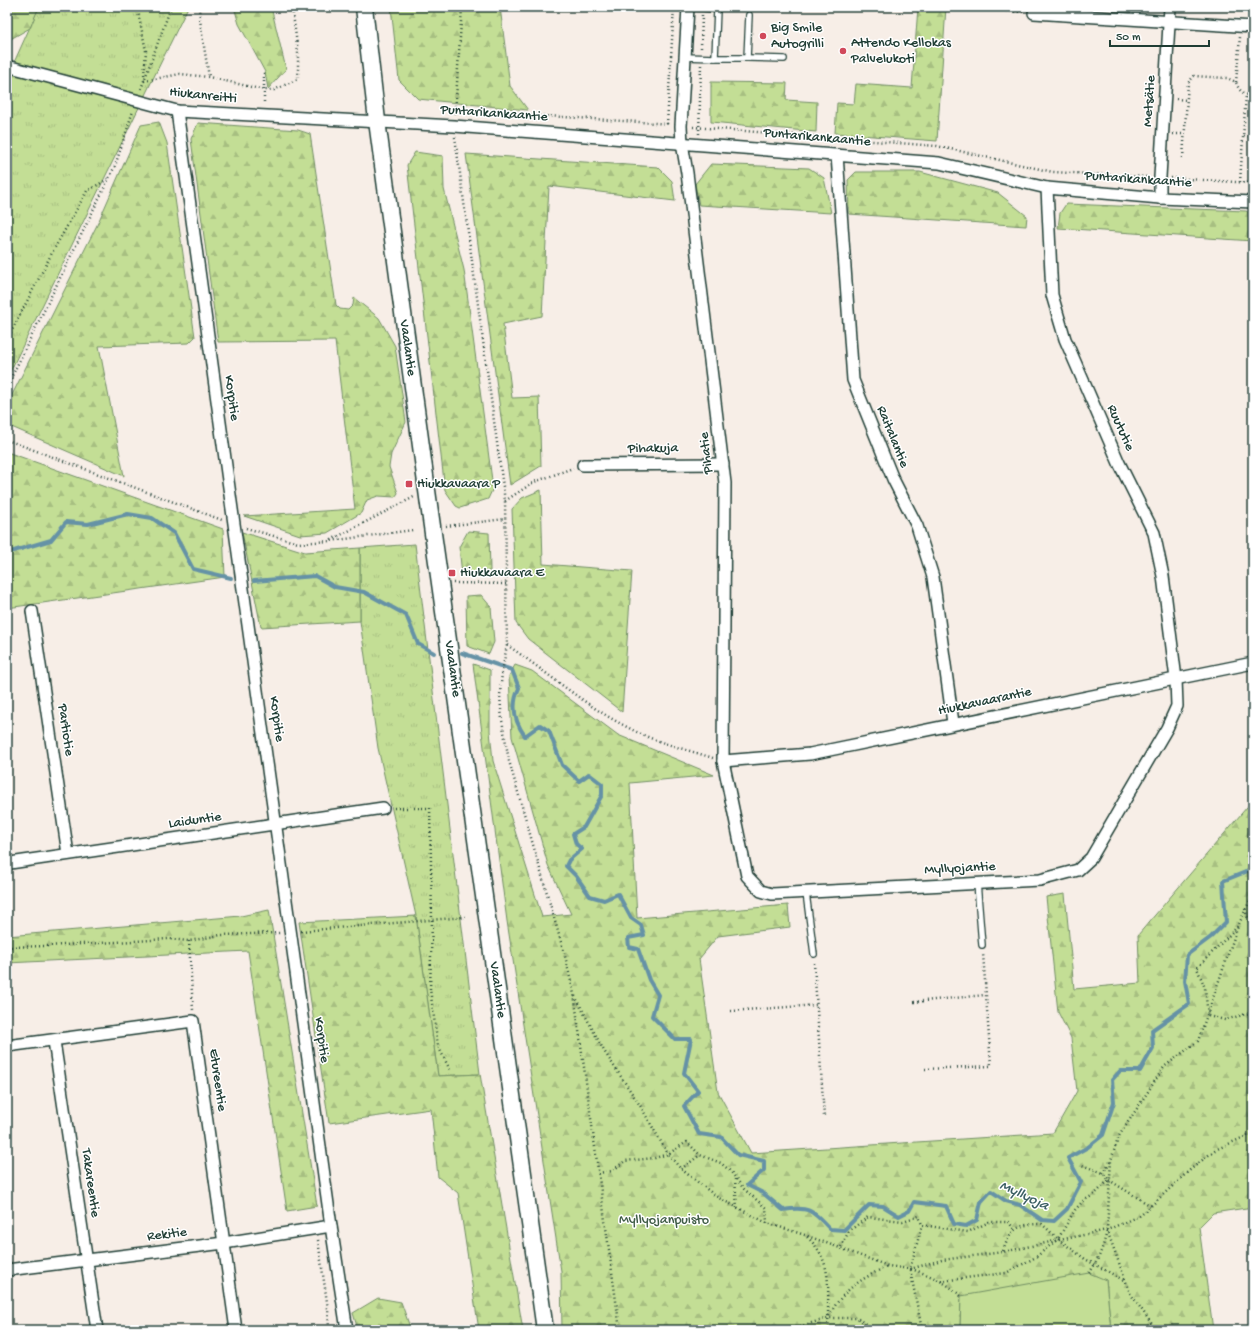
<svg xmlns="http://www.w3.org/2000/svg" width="1260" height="1337" font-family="'Gochi Hand',sans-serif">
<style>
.grass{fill:url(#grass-tufts);stroke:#718e64}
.forest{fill:url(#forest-firs);stroke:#718e64}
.pitch{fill:#c3de95;stroke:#718e64}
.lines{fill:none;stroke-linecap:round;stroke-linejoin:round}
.stream{stroke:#6592a6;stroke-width:4}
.lane-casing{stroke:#1f3d34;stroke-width:8}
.street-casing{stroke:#1f3d34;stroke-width:14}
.secondary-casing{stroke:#1f3d34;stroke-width:19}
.path{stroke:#1f3d34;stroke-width:2.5;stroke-dasharray:1 3;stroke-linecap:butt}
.lane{stroke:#fff;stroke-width:5.5}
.street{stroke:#fff;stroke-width:11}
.secondary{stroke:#fff;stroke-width:16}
.poi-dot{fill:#d1495b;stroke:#fff;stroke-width:1.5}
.labels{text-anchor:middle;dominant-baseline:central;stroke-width:3;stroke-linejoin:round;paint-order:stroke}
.poi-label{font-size:14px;fill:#1f3d34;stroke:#fff;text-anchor:start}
.street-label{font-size:14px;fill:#1f3d34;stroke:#fff}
.park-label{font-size:14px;fill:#405d47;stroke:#fff}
.water-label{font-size:15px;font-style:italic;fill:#3c6064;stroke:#fff}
</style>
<defs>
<pattern id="grass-tufts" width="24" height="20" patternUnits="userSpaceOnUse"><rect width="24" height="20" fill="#c3de95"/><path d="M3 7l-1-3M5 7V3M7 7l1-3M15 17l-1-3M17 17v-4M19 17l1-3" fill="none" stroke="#a7bf81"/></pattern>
<pattern id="forest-firs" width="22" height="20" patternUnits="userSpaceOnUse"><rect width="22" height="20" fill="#c3de95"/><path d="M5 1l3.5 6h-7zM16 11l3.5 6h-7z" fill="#a7bf81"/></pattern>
</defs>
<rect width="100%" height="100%" fill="#f7eee7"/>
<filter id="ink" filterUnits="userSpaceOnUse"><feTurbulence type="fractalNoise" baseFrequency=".025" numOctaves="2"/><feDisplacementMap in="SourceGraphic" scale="8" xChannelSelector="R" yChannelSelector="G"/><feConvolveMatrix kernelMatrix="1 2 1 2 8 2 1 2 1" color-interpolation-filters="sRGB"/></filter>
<g filter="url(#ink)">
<!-- grass -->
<g class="grass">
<path d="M39,7H188L7,378V78Z"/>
<path d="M415,544L480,1074L438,1076L416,916L378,748L360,621V548Z"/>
</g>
<!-- forest -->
<g class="forest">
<path d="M7,7H39L30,28L7,41Z"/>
<path d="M234,7H271L286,69L268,89L265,72L239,24Z"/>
<path d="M391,7H500L510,86L528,110L418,99L399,80Z"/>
<path d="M918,7H946L937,141L835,133L837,103L854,104L856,84L912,88Z"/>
<path d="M711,82L787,83L786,100L817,102L816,132L711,122Z"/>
<path d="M159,122L167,143L195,337L189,343L99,346L124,476L7,425V405L97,225L141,125Z"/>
<path d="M198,123L298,130L310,134L336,305L340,309L348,310L353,305L354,298L379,318L395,346L406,422L391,454L389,467L398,493L395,497L378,496L367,500L361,513L327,533L300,535L244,516L355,509L335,341L218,342L191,139Z"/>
<path d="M415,152L443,156L444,189L464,270L493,488L488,499L460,508L456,506L445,490L407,165Z"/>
<path d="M466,154L658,167L672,181L675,201L549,186L542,316L503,324L512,398L539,397L541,466L510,485Z"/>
<path d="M711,164L809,168L824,178L831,213L699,205L695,184Z"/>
<path d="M856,172H920L998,193L1027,216L1026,226L849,214L848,180Z"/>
<path d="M1066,204L1246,211L1253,215V241L1058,228L1060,213Z"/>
<path d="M7,452L223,529L225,577L7,608Z"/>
<path d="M541,490L543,564L632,571L622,712L528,639L516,623L512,509L522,498Z"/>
<path d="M468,531L489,533L490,571L462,574L459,547Z"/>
<path d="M242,532L305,552L360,548V621L261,627Z"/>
<path d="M481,595L491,607L494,642L489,654L467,646L466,596Z"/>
<path d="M473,664L490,670V731L493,761L542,917L571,914L548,865L512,737L509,676L515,665L532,671L618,735L714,775L630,783L637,918L788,905L790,927L718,936L699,959L718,1092L751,1153L1053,1133L1077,1091L1071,1038L1058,1012L1046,897L1065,894L1074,989L1140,983L1138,935L1253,800V1207L1213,1213L1199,1227L1213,1330H1111L1106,1280L961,1296L960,1330H562L561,1271L507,921Z"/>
<path d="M269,910L317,1206L287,1211L248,951L7,963V936L241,916Z"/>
<path d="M416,916L438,1076L480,1074L523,1330H479L458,1193L438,1177L431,1109L329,1123L299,922Z"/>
<path d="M378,1298L401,1302L411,1330H358L353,1313Z"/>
</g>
<!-- pitch -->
<path class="pitch" d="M1089,1273L1106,1280L1111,1330H960L961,1296Z"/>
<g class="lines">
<!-- stream -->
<g class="stream">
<path d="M7,553L51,540L66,522L88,524L128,514L152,518L174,533L193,569L231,578"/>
<path d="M254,581L315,576L335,587L364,592L406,615L418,644L434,653"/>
<path d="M462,653L512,670L519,688C511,705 514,721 525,736L540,725L549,731L562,765L579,781L589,774L602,784V795L584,827L573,834L576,844L582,849L569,860L566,866L576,876L590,896L604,900L618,894L631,918L641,925L644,935L628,938L629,947L638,949L649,980L658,995L652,1016L675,1039H691L684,1073L698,1091L684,1106L699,1134L721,1137L738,1155L764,1161V1170L747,1185L763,1193L783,1210C809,1206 812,1210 830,1229L844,1230L869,1205L883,1206L899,1216L909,1211L914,1202L946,1206L954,1224L966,1226L977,1220L981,1202L991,1191L1006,1201L1020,1205L1042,1220L1054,1221L1067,1209L1081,1182L1068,1158L1088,1147L1103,1135L1114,1102L1112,1080L1120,1071H1140L1153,1048L1152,1030L1189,1004L1185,981L1187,955L1211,937L1226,922L1223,881L1253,869"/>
</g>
<!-- lane casing -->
<g class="lane-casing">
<g id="lane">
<path d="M685,57L715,58L717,9L689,7"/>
<path d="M715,58H747L749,15"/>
<path d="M747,58L784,59"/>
<path d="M977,883L982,945"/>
<path d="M806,893L814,954"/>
</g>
</g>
<!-- street casing -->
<g class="street-casing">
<g id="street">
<path d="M688,7L681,126L682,143L687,173L725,483L723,761L747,876L761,891L772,894L1040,880L1078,870L1091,858L1167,728L1177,706L1176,679L1163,576L1154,533L1119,463L1065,339L1052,295L1047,188"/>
<path d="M1034,13L1253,27"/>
<path d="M7,66L177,111L454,126L939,163L1047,188L1160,198L1253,202"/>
<path d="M177,111L331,1226L347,1330"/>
<path d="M837,155L853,380L893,479L917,526L933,577L953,723"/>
<path d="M1160,198V177L1170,7"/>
<path d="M583,465L723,464"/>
<path d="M32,611L68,854"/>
<path d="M723,761L810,754L1253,663"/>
<path d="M10,863L383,808"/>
<path d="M54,1041L97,1330"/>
<path d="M7,1046L193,1021L236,1330"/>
<path d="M7,1270L224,1243L331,1226"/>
</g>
</g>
<!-- secondary casing -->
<g class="secondary-casing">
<path id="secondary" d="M364,7L377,121L429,505L545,1330"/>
</g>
<!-- path -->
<g class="path">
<path d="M137,7L146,51L144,76"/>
<path d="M199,7L201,28L209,77"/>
<path d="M938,7L1024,12"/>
<path d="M701,48L702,15"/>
<path d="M264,73V105"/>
<path d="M144,81L180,74L209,77L264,90H274L298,79V52L292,7"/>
<path d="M1236,82L1240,37"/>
<path d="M141,89L171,7"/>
<path d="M1176,99L1187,100"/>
<path d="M455,110L670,124"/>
<path d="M455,114L462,7"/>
<path d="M667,124L674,7"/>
<path d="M693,127L937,146L1053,172L1148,177"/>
<path d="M699,134L701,65"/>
<path d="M1173,134H1185"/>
<path d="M1244,136L1253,137"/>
<path d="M455,137L505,501L507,645L502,672L500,696L502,720L509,761L565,956L574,994L620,1330"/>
<path d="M1183,158L1188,83L1194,76L1227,78L1236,82C1239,91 1243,95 1253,95"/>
<path d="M1171,178L1253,183"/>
<path d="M1240,182L1246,95"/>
<path d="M7,340L53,251L87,191L108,179"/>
<path d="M7,386L115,166L133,111"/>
<path d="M7,440L222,520"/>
<path d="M505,501L534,482L573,468"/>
<path d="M446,526L505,519"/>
<path d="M246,528L298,543L330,541L413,530"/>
<path d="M331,540L414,497"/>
<path d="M453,583L506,584"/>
<path d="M507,645C547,672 585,706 629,728C654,742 685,749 713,758"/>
<path d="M394,808H430L432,921L430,989L438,1046L450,1070"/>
<path d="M1253,894L1238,926L1197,968L1205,988L1208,1016L1225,1020L1253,1012"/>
<path d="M1245,909L1253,935"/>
<path d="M301,931L465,917"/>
<path d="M189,941L193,1010"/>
<path d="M7,947L47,946L168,939L189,941L221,935L280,933"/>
<path d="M814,963L824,1117"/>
<path d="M575,996L604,1051L641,1107L668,1154L681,1169L717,1197L767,1223L805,1235L888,1266L910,1269L942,1260L1003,1252L1107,1230L1141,1215L1190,1170L1215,1150L1253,1133"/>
<path d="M914,1002L985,995"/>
<path d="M731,1011L817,1005"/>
<path d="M925,1069L991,1066L983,953"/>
<path d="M681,1169L700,1155"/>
<path d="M598,1173L612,1171L625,1161L655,1158L668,1154L687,1142L700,1155L721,1163L731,1172L744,1189L766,1208L767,1223"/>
<path d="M1103,1173L1110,1162"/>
<path d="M735,1179L737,1208"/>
<path d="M1109,1180L1151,1206"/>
<path d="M807,1237C837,1264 825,1296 829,1330"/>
<path d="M318,1240L328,1309L329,1330"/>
<path d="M841,1247L849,1231L868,1217L903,1221L919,1216L922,1225L968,1232L989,1222H1009L1014,1230"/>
<path d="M1003,1251C1011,1228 1018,1224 1042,1224L1058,1239L1075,1210L1083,1201L1095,1194L1109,1180L1103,1173L1082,1165"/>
<path d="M911,1269C930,1275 946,1282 961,1296"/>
<path d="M1089,1273C1099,1260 1103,1247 1107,1231"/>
<path d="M941,1281L1006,1273L1036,1257L1058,1239L1085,1259L1125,1281"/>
<path d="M829,1316C843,1289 861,1279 888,1266"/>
<path d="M788,1330L828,1318H857L874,1330"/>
<path d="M922,1330L910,1269L922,1225"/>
<path d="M1156,1330L1130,1293L1107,1230L1111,1160L1119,1136L1164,1067L1198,1041L1238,926"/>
</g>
<!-- lane -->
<use href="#lane" class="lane"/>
<!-- street -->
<use href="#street" class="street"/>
<!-- secondary -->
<use href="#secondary" class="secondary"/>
</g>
</g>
<!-- markers -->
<g class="poi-dot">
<circle cx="763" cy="36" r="4"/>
<circle cx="843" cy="51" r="4"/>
<rect x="405" y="480" width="8" height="8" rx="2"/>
<rect x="448" y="569" width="8" height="8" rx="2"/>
</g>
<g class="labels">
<!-- poi labels -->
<g class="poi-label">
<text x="771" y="28">Big Smile<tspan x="771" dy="16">Autogrilli</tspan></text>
<text x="851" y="43">Attendo Kellokas<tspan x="851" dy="16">Palvelukoti</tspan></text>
<text x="417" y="484">Hiukkavaara P</text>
<text x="460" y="573">Hiukkavaara E</text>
</g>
<!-- street labels -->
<g class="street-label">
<text transform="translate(203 96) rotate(6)">Hiukanreitti</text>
<text transform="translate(1150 101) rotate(-86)">Metsätie</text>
<text transform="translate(494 114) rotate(4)">Puntarikankaantie</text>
<text transform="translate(817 138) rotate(5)">Puntarikankaantie</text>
<text transform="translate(1138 180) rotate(4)">Puntarikankaantie</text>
<text transform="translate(407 348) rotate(82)">Vaalantie</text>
<text transform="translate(231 398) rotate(82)">Korpitie</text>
<text transform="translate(1120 428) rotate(66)">Ruututie</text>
<text transform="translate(892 437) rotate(68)">Raitalantie</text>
<text transform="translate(653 449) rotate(-1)">Pihakuja</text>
<text transform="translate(707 453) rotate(-96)">Pihatie</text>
<text transform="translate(452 669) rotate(82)">Vaalantie</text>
<text transform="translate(985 702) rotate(-12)">Hiukkavaarantie</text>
<text transform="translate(276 719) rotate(82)">Korpitie</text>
<text transform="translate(65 730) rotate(82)">Partiotie</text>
<text transform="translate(195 821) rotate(-8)">Laiduntie</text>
<text transform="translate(960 869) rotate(-3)">Myllyojantie</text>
<text transform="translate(497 990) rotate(82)">Vaalantie</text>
<text transform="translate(321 1040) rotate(82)">Korpitie</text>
<text transform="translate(217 1080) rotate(82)">Etureentie</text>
<text transform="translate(90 1183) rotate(82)">Takareentie</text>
<text transform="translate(167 1235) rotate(-7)">Rekitie</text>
</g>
<!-- park labels -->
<g class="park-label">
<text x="664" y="1220">Myllyojanpuisto</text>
</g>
<!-- water labels -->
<g class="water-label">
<text transform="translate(1024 1196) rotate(25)">Myllyoja</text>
</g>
</g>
<!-- margin -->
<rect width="1260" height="1337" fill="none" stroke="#fff" stroke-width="24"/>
<rect x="12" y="12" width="1236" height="1313" fill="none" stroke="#1f3d34" stroke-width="1.5" filter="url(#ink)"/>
<!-- scale -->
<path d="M1110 40v6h99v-6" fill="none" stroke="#1f3d34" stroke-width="2"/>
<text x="1116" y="40" font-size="12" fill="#1f3d34" stroke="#ffffff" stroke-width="3" paint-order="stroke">50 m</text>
</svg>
